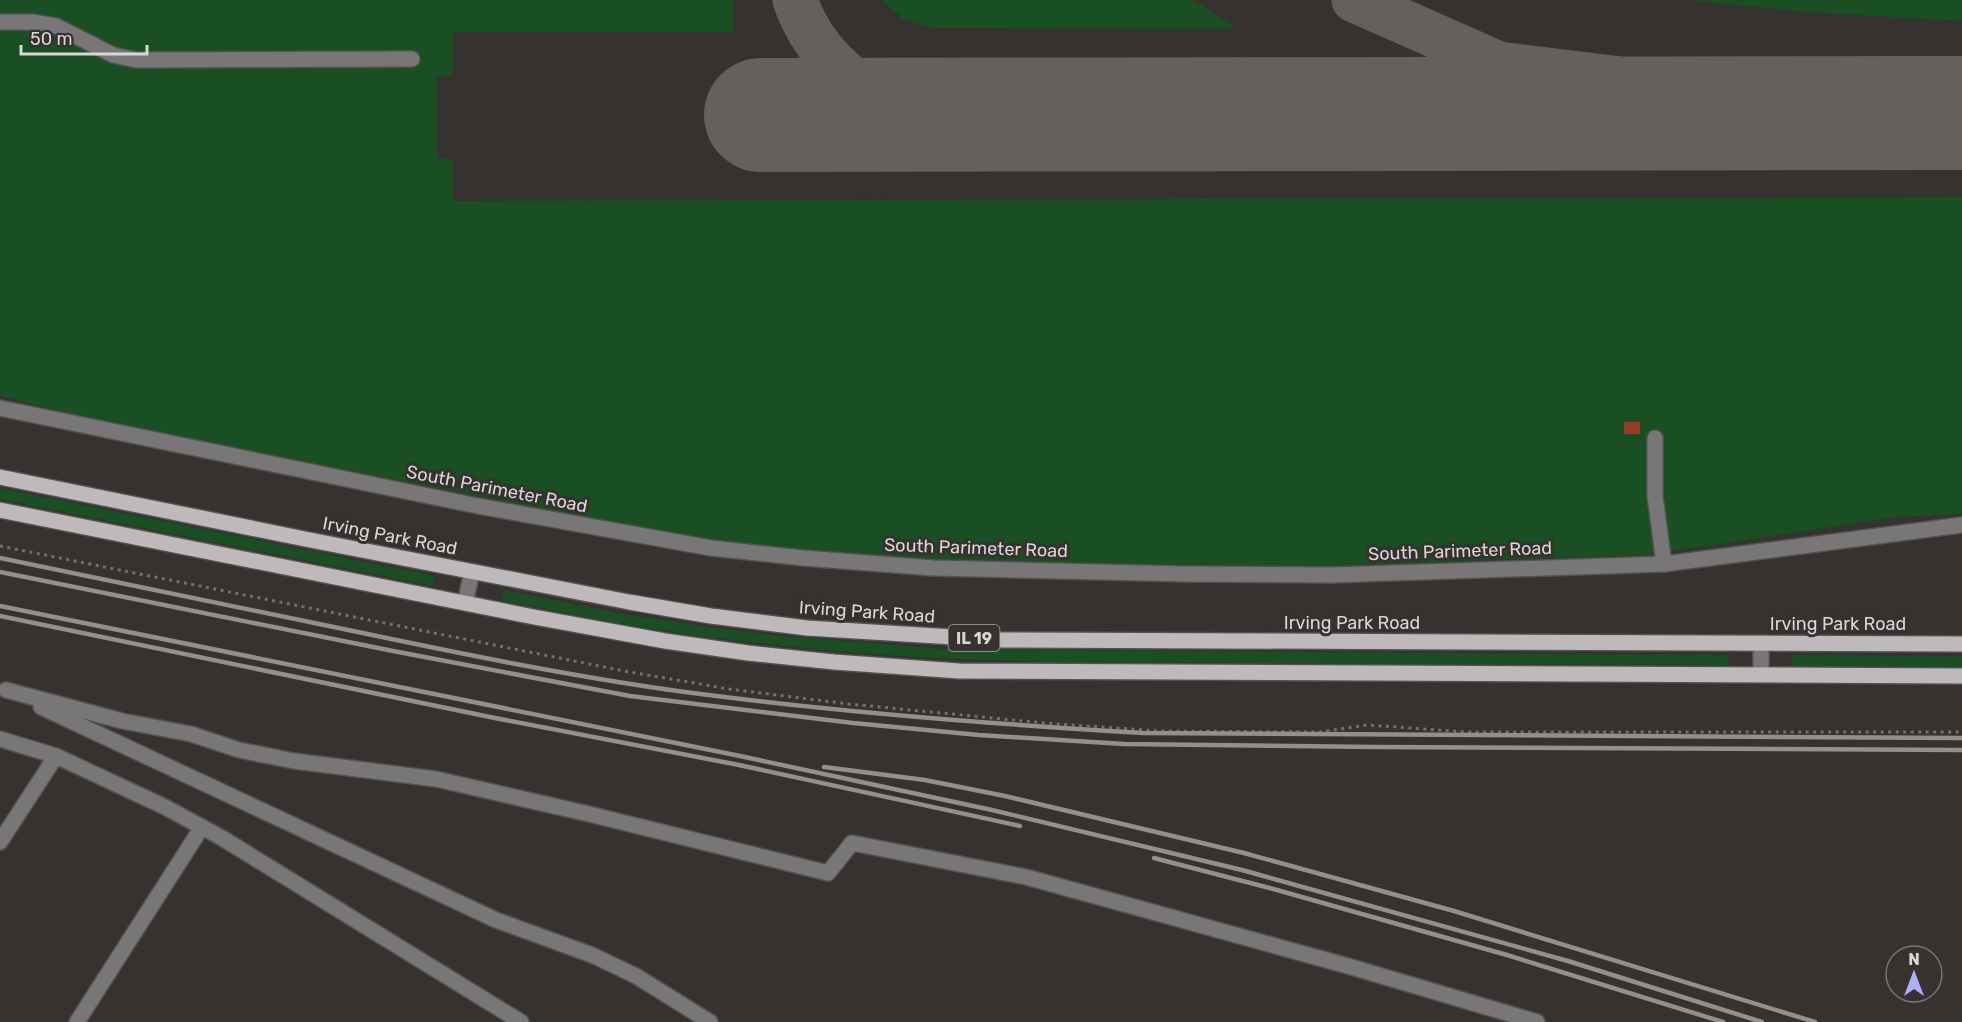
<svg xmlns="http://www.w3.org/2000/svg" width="1962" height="1022" font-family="Rubik,sans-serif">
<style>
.green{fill:#1a4e23}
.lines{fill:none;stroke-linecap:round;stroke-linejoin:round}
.taxiway{stroke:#64605e;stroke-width:45}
.runway{stroke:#64605e;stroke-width:114}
.building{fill:#993c25}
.minor-casing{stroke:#53504e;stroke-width:18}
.major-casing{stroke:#53504e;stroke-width:18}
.path{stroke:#73706e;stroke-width:3;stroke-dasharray:3 4.5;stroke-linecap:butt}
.minor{stroke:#787676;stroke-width:15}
.major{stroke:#beb9ba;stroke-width:15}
.rail{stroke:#928f8d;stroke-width:4.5}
.labels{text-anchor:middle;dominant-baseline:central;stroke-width:6;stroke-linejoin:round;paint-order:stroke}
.shield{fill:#353230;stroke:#a8a5a4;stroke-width:1.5}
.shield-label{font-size:16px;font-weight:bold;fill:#d9d6d5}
.street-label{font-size:18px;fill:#d9d6d5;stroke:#353230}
</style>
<rect width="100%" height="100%" fill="#353230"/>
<!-- green -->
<g class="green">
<path d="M0,0H733V32H453V75L437,76V158L453,159V201L1962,197V514L1896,517L1646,555L1319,566L1042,563L912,558L742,544L612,523L88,418L0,396Z"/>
<path d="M882,0H1192L1233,24L1231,29L932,28L903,19Z"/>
<path d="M1685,0H1962V21L1805,12Z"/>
<path d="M0,488L435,576V577L433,586L0,499Z"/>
<path d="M503,590L624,614L709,627L783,636L943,649L1728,655V665L1052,662L913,657L821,650L706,637L623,624L501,600Z"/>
<path d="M1792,655L1962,656V667L1793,666Z"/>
</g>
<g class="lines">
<!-- taxiway -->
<g class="taxiway">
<path d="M795,0C811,46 842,78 887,100C900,106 916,110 931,115"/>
<path d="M1354,0L1499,64L1791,100L1962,111"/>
</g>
<!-- runway -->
<path class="runway" d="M761,115L1962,113"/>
</g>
<!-- building -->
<rect class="building" x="1624" y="422" width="16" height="12"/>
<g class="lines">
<!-- minor casing -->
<g class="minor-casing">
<g id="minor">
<path d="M0,22H33L56,26L113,55L136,60L412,59"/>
<path d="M0,408L478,506L711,548L803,558L934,568L1186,574L1332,575L1664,564L1962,525"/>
<path d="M1655,438V496L1664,564"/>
<path d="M465,603L472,572"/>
<path d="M1761,644V675"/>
<path d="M6,690L122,721L191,734L239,750L294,761L436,779L589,814L828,873L852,843L1026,877L1348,966L1537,1022"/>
<path d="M41,707L496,920L592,955L636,976L710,1022"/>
<path d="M0,739L56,756"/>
<path d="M0,842L56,756L165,807L222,838L521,1022"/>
<path d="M77,1022L202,827"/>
</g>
</g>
<!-- major casing -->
<g class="major-casing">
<g id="major">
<path d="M0,477L310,540L629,602L711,616L807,628L1002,640L1962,644"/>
<path d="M0,510L534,617L665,641L748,653L834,662L959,671L1962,676"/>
</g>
</g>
<!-- path -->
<path class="path" d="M0,546L624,671L729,689L849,704L1044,723L1159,731L1320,732L1367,725L1467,732H1962"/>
<!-- minor -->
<use href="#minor" class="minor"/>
<!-- major -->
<use href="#major" class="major"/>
<!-- rail -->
<g class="rail">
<path d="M0,558C118,583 236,607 353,631C463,654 574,677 685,692C837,712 990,724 1143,733L1962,738"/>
<path d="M0,572L393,651L630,696L853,723L979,735L1124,744L1375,747L1962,750"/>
<path d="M0,606L740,756L992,810L1242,870L1568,961L1762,1022"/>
<path d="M0,616L490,717L739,765L1020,826"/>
<path d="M824,767L925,780L1005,796L1244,853L1454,911L1815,1022"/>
<path d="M1154,858L1277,890L1507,955L1723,1022"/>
</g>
</g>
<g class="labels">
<!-- shield labels -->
<rect class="shield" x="948.5" y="625" width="51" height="26" rx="4.5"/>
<g class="shield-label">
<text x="974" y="638">IL 19</text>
</g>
<!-- street labels -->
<g class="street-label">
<text transform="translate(497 489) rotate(11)">South Parimeter Road</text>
<text transform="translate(390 536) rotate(11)">Irving Park Road</text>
<text transform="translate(976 548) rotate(2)">South Parimeter Road</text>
<text transform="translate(1460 551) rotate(-2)">South Parimeter Road</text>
<text transform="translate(867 612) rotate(4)">Irving Park Road</text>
<text x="1352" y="623">Irving Park Road</text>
<text x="1838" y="624">Irving Park Road</text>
</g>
</g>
<!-- north arrow -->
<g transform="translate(1914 974)"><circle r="28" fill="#353230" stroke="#777472" stroke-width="1.5"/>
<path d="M0-4.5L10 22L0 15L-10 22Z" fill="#adaffb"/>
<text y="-9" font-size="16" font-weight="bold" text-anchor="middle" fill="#d9d6d5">N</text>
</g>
<!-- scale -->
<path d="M21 45v9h126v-9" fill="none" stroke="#d9d6d5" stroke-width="3"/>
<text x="30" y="45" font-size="18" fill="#d9d6d5" stroke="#353230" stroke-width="4.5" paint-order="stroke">50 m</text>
</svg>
